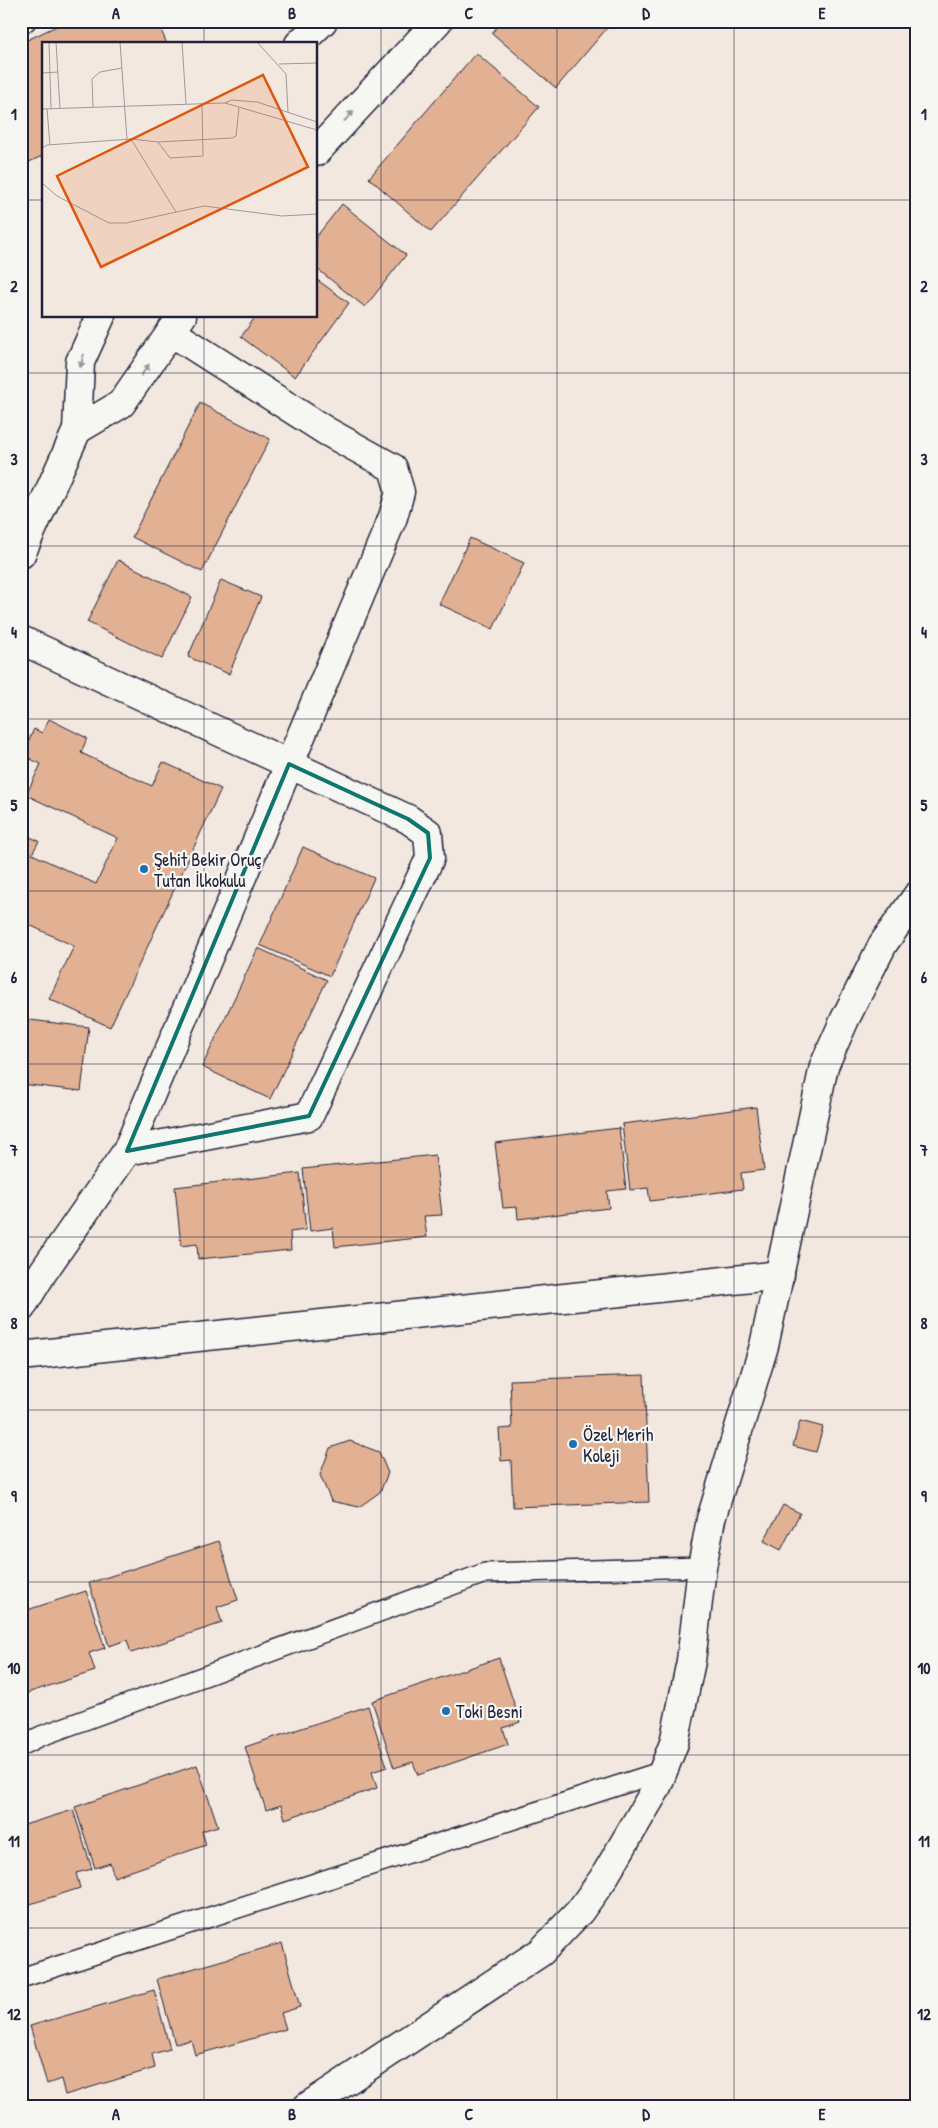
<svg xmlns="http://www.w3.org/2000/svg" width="938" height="2128" font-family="'Patrick Hand',sans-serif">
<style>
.building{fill:#e2b193;stroke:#22223b}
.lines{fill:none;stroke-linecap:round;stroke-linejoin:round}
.lane-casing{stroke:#22223b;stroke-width:22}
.street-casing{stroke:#22223b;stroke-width:31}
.secondary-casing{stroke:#22223b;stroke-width:31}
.lane{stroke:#f6f6f2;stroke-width:19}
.street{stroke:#f6f6f2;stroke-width:28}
.secondary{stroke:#f6f6f2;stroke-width:28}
.oneway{fill:#9797a0}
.marked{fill:none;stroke:#0f766e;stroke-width:4;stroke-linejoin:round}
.grid{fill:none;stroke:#22223b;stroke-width:1;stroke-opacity:0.55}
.poi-dot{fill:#1f6fb2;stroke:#f6f6f2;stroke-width:2}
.labels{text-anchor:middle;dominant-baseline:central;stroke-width:4.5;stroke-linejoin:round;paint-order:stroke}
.poi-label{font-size:18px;fill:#22223b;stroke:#f6f6f2;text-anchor:start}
.inset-road{fill:none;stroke:#9f999d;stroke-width:1}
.view{fill:#de560e;fill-opacity:0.15;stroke:#de560e;stroke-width:2.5}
.inset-edge{fill:none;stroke:#22223b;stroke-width:2.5}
.neatline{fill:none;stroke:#22223b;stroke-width:2}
.grid-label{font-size:16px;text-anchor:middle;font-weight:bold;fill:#22223b}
</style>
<rect width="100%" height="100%" fill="#f2e8df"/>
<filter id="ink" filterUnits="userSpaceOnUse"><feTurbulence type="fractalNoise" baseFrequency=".02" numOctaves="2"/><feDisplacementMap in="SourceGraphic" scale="10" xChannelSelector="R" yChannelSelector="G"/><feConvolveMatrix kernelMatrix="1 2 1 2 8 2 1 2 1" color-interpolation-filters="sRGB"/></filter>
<g filter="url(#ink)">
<!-- building -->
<g class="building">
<path d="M67,21H157L167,44H44V155L21,166V43Z"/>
<path d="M502,21H613L556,88L492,33Z"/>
<path d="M476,53L539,107L431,232L369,178Z"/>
<path d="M342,204L406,255L365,307L316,268V237Z"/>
<path d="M316,279L349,303L295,377L241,337L256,316H316Z"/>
<path d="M200,403L270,439L202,572L132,537Z"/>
<path d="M470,538L524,563L493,629L439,604Z"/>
<path d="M118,560L192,597L162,659L87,622Z"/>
<path d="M221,580L261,597L229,674L188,657Z"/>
<path d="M49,719L87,738L81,753L152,786L163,762L221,789L110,1027L49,999L74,946L21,921V833L39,841L32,854L96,884L118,838L26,795L41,764L22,755L34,729L42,733Z"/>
<path d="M303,847L374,878L330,976L260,945Z"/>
<path d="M258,948L327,980L270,1099L202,1067Z"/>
<path d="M21,1019L89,1027L81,1091L21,1084Z"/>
<path d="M756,1107L764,1170L741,1173L743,1189L650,1201L648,1188L630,1190L622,1124Z"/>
<path d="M619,1128L626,1189L607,1191L609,1208L518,1219L517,1207L503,1208L495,1143Z"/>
<path d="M435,1155L442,1215L424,1216L427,1237L335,1247L333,1228L310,1231L303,1169Z"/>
<path d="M300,1173L306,1230L290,1232L291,1250L198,1259L197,1244L181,1246L175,1187Z"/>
<path d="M644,1375L649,1502L513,1507L511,1460L501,1461L499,1429L512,1428L510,1380Z"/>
<path d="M800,1421L823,1427L816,1452L793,1446Z"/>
<path d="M350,1441L379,1452L388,1473L380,1492L359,1507L331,1501L320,1475L330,1448Z"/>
<path d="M783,1505L800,1513L781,1550L764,1541Z"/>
<path d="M219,1541L238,1600L217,1607L222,1623L131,1653L127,1640L109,1646L89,1583Z"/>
<path d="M86,1591L105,1648L89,1653L95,1671L21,1695V1612Z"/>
<path d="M499,1658L520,1722L503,1728L508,1744L418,1775L413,1762L394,1768L372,1701Z"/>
<path d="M368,1706L387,1767L372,1772L377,1788L285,1819L281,1805L266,1810L245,1747Z"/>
<path d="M197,1765L218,1826L202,1831L206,1845L114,1877L110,1863L95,1868L75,1807Z"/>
<path d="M73,1810L92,1869L76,1873L80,1888L21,1907V1826Z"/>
<path d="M282,1943L300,2007L281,2013L286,2029L195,2055L191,2040L175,2044L157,1979Z"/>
<path d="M154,1990L170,2049L152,2054L155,2068L65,2095L61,2079L47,2084L30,2026Z"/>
</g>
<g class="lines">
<!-- lane casing -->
<g class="lane-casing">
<g id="lane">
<path d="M21,24L26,21"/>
<path d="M21,1746L41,1736L485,1573L702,1567"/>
<path d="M21,1978L663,1771"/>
</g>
</g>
<!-- street casing -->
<g class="street-casing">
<g id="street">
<path d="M21,640L408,819L428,833L430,858L309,1116L127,1151"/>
<path d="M21,1308L43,1272L127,1151L393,517L400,492L393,468L326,431L171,332"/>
<path d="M21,1356L780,1275"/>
<path d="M307,2107L541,1952L580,1911L603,1879L656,1789L674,1743L691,1661L702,1567L711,1519L764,1346L824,1066L845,1019L883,944L917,896"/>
</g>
</g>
<!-- secondary casing -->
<g class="secondary-casing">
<g id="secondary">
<path d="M299,44L323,21"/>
<path d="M316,152L438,21"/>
<path d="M101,316L80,362L77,430L121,404L182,316"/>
<path d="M21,554L77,430"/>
</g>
</g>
<!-- lane -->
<use href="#lane" class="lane"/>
<!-- street -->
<use href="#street" class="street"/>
<!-- secondary -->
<use href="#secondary" class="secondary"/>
</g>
<!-- one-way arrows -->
<defs><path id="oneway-solid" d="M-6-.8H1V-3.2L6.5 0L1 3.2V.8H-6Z" transform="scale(1.25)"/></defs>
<g class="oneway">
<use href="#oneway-solid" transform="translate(349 116) rotate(-47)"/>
<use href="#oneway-solid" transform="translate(82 361) rotate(105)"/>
<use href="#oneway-solid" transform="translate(145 370) rotate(-55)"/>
</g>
</g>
<!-- marked area -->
<path class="marked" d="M289,764L408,819L428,833L430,858L309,1116L127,1151Z"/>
<!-- grid -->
<path class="grid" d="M204,21V44M381,21V2107M557,21V2107M734,21V2107M21,200H44M316,200H917M204,316V2107M21,373H917M21,546H917M21,719H917M21,891H917M21,1064H917M21,1237H917M21,1410H917M21,1582H917M21,1755H917M21,1928H917"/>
<!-- markers -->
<g class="poi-dot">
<circle cx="144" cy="869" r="5"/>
<circle cx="573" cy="1444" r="5"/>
<circle cx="446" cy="1711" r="5"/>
</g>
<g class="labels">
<!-- poi labels -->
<g class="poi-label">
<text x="154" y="859">Şehit Bekir Oruç<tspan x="154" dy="21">Tutan İlkokulu</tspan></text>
<text x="583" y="1434">Özel Merih<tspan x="583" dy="21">Koleji</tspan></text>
<text x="456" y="1711">Toki Besni</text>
</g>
</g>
<!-- overview -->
<g transform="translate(42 42)">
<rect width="275" height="275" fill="#f2e8df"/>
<path class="inset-road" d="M7,0L9,67M14,0L18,67M78,0L85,98M140,0L144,62M215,0L244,32L246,70M237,22L275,21M0,31L16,30M51,65L50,37L58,30L80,26M0,67L183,61M5,67L8,103M275,80L215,60L190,58L183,61L275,88M89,97L134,170M116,100L128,116L161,114L160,62M0,106L5,103L89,97L116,100L190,96L194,94L197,66M0,141L15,154L67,181H84L162,164L240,174L275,172"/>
<path class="view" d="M221,33L266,125L59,225L15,134Z"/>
<rect width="275" height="275" class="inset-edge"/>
</g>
<!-- margin -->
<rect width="938" height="2128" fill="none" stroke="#f6f6f2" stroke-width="55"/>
<rect x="28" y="28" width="882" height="2072" class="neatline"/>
<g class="grid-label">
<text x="116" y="19">A</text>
<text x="292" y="19">B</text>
<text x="469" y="19">C</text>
<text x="646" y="19">D</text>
<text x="822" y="19">E</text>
<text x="14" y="120">1</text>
<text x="924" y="120">1</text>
<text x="14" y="292">2</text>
<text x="924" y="292">2</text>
<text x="14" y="465">3</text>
<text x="924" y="465">3</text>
<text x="14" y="638">4</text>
<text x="924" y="638">4</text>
<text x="14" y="811">5</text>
<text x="924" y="811">5</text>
<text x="14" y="983">6</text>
<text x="924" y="983">6</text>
<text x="14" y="1156">7</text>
<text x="924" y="1156">7</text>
<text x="14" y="1329">8</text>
<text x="924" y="1329">8</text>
<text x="14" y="1502">9</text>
<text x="924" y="1502">9</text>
<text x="14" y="1674">10</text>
<text x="924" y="1674">10</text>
<text x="14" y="1847">11</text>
<text x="924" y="1847">11</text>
<text x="14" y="2020">12</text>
<text x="924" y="2020">12</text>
<text x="116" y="2120">A</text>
<text x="292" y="2120">B</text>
<text x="469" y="2120">C</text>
<text x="646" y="2120">D</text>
<text x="822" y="2120">E</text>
</g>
</svg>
